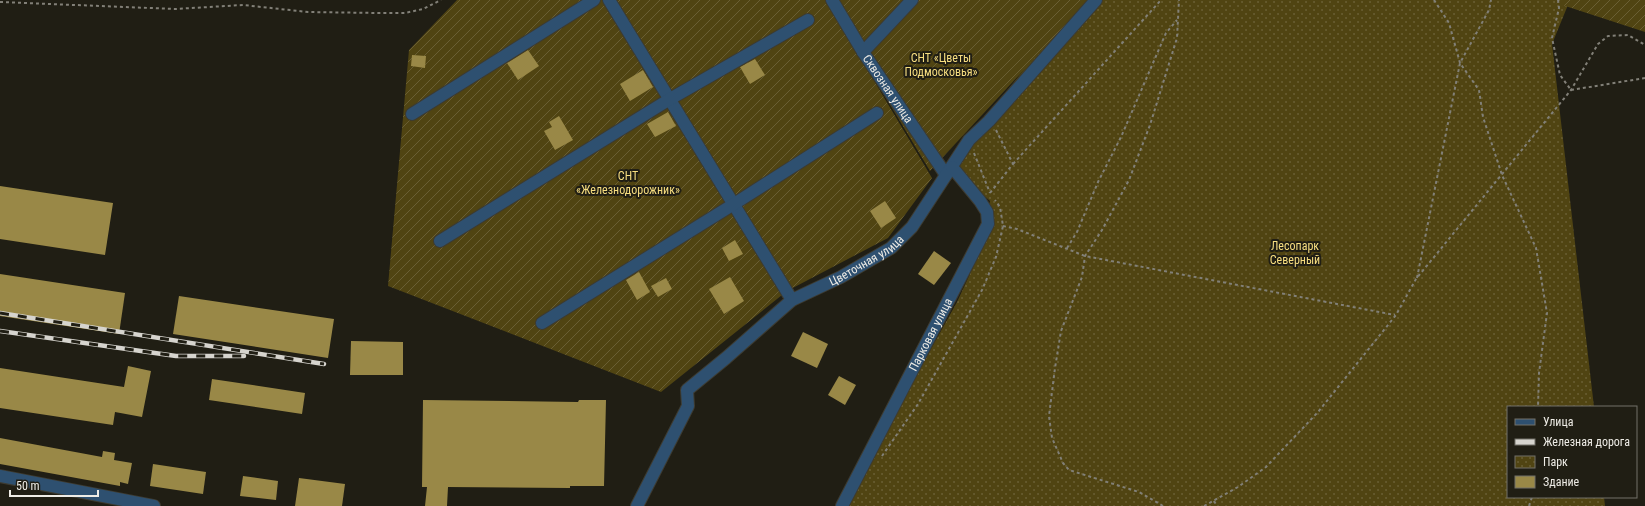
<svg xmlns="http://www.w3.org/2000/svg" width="1645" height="506" font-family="'Roboto Condensed',sans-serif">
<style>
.park{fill:url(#park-dots)}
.garden{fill:url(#garden-furrows)}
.building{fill:#998847}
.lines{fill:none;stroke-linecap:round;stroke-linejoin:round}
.minor-casing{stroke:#3d3b31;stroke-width:14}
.path{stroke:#828078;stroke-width:2;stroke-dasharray:3 3;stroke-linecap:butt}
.minor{stroke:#2e5070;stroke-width:12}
.rail-casing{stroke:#d6d4ce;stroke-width:4.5}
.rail{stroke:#201e14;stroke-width:3;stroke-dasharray:9;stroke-linecap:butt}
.labels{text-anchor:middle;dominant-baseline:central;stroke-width:4;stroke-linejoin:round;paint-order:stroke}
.park-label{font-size:12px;fill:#f7de80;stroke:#201e14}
.street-label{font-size:12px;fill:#eeece6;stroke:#201e14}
</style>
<defs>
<pattern id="park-dots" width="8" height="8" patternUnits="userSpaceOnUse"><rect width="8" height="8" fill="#504412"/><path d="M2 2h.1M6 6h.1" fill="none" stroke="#6a5f34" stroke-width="1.8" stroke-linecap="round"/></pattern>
<pattern id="garden-furrows" width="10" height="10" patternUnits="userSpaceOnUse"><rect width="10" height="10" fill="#504412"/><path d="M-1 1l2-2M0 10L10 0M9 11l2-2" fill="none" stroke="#6a5f34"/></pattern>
</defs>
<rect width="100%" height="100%" fill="#201e14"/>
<!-- park -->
<path class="park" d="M1083,0H1570L1552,44L1594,407H1508V497H1604L1605,506H844L957,302L975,263L990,201L959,173L957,159L964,144L1059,26Z"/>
<!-- garden -->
<g class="garden">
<path d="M457,0H826L932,178L888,238L787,291L661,392L388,286L409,50Z"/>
<path d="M827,0H1089L930,171Z"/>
<path d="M1555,0H1645V32L1556,3Z"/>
</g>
<!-- building -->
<g class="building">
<path d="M528,50L539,66L518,80L507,63Z"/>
<path d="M412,55L426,56L425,68L411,66Z"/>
<path d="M755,59L765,75L750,84L740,67Z"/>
<path d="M643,70L653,87L630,101L620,84Z"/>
<path d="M668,112L676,126L655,137L647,124Z"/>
<path d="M559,116L573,140L555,150L544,131L552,127L549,122Z"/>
<path d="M0,186L113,203L105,255L0,239Z"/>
<path d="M885,201L896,218L881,228L870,211Z"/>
<path d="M735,240L743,254L729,261L722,248Z"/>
<path d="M934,251L951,263L934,285L918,274Z"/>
<path d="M639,272L650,292L637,300L626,280Z"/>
<path d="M0,274L125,293L119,334L0,316Z"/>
<path d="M730,277L744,301L724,314L709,289Z"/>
<path d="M666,278L672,289L658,297L651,286Z"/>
<path d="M179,296L334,319L328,358L173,334Z"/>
<path d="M803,332L828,344L817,368L791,356Z"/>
<path d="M351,341L403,342V375H350Z"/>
<path d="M128,366L151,371L142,417L115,412L113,425L0,408V368L124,387Z"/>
<path d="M839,376L856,385L845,405L828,395Z"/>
<path d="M212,379L305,393L302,414L209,400Z"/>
<path d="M423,400L578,402L579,400H606L604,486H570V488L448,487L447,506H425L427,487H422Z"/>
<path d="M0,438L102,457L103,451L115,453L114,460L132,463L128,484L120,482V486L0,464Z"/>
<path d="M153,464L206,472L203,494L150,486Z"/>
<path d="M243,476L278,481L276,500L240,496Z"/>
<path d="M299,478L345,484L342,506H295Z"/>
</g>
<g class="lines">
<!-- minor casing -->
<g class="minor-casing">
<g id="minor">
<path d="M609,0L792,300"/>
<path id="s1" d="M832,0L863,52L946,175"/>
<path d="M863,52L912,0"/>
<path d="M412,114L594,0"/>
<path d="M440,241L670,99L808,20"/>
<path d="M542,323L734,204L877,113"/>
<path d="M0,476L154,506"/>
<path id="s2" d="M637,506L688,406L687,390L726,358L792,300L841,277L891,248L912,227L969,140L989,121L1096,0"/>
<path id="s3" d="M842,506L988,224L987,212L980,201L952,167"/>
</g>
</g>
<!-- path -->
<g class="path">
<path d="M1434,0L1449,23L1460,63L1479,90L1483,117L1502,175L1536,248L1547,313L1539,373L1538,407"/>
<path d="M1558,0L1559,8L1552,38L1560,75L1571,90"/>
<path d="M0,2L175,9L243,5L308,12L377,13H405L423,9L441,0"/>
<path d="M1571,90L1645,78"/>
<path d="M974,153L990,193"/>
<path d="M1013,164L1161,0"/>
<path d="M990,193L1013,164L996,130"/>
<path d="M1003,226L1017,229L1085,256L1395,315"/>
<path d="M1067,248L1077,232L1098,182L1121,137L1166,33L1177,20"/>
<path d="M1417,278L1460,63L1489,10L1491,0"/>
<path d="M882,456L918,404L982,290L996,257L1003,226L1000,207L995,200"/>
<path d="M1214,501L1217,506"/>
<path d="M1163,506L1139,492L1069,470L1063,463L1052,438L1049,416L1055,368L1061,331L1082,277L1085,256L1102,230L1129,180L1150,125L1177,38L1179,0"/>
<path d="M1204,506L1238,487L1266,467L1318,412L1396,315L1416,279L1571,90L1598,44L1608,36L1628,35L1645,45"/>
<path d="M1529,506L1532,497"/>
</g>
<!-- minor -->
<use href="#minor" class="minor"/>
<!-- rail casing -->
<g class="rail-casing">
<g id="rail">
<path d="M0,313L324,364"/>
<path d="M0,331L176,356H244"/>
</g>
</g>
<!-- rail -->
<use href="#rail" class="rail"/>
</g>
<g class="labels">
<!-- park labels -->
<g class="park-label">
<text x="941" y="58">СНТ «Цветы<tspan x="941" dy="14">Подмосковья»</tspan></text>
<text x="628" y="176">СНТ<tspan x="628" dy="14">«Железнодорожник»</tspan></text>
<text x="1295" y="246">Лесопарк<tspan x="1295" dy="14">Северный</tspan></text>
</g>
<!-- street labels -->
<g class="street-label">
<text stroke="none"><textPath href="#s1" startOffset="105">Сквозная улица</textPath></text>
<text stroke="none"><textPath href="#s2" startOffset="351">Цветочная улица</textPath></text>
<text stroke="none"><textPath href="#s3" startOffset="193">Парковая улица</textPath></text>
</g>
</g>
<!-- legend -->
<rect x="1507" y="406" width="130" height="92" fill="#201e14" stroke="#727068"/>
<rect x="1515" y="419" width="20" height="6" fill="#2e5070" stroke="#727068"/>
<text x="1543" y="426" font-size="12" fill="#eeece6">Улица</text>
<rect x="1515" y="439" width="20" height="6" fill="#d6d4ce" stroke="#727068"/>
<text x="1543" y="446" font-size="12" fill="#eeece6">Железная дорога</text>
<rect x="1515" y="456" width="20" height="12" fill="url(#park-dots)" stroke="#727068"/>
<text x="1543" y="466" font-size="12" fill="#eeece6">Парк</text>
<rect x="1515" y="476" width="20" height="12" fill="#998847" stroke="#727068"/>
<text x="1543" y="486" font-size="12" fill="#eeece6">Здание</text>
<!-- scale -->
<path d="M10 490v6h88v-6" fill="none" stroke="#eeece6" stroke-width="2"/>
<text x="16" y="490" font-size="12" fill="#eeece6" stroke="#201e14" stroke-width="3" paint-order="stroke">50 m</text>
</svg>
